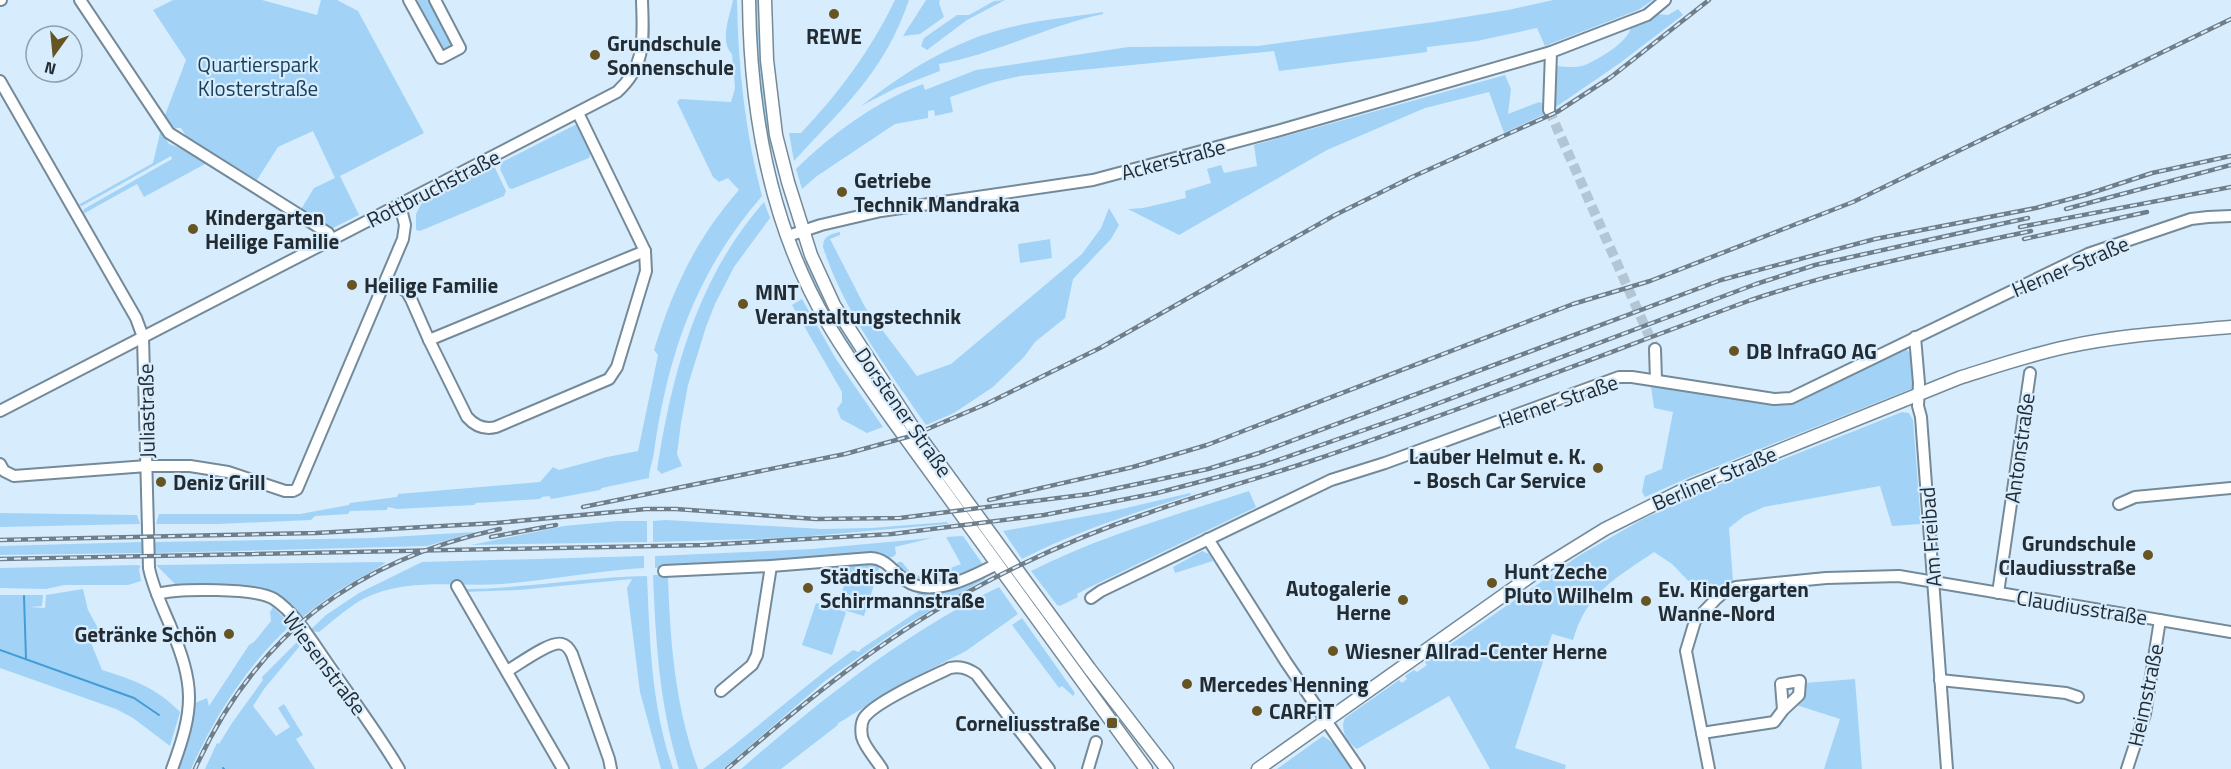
<svg xmlns="http://www.w3.org/2000/svg" width="2231" height="769" font-family="'Titillium Web',sans-serif">
<style>
.green{fill:#a2d3f7}
.lines{fill:none;stroke-linecap:round;stroke-linejoin:round}
.stream{stroke:#429cd6;stroke-width:2}
.minor-tunnel{stroke:#b3c6d5;stroke-width:10;stroke-dasharray:10 5;stroke-linecap:butt}
.minor-casing{stroke:#758a99;stroke-width:14}
.major-casing{stroke:#758a99;stroke-width:15}
.minor{stroke:#fff;stroke-width:10}
.major{stroke:#fff;stroke-width:12}
.rail-casing{stroke:#707e89;stroke-width:4.5}
.rail{stroke:#d7edfe;stroke-width:2;stroke-dasharray:7;stroke-linecap:butt}
.poi-dot{fill:#652;stroke:#d7edfe;stroke-width:2}
.labels{text-anchor:middle;dominant-baseline:central;stroke-width:4.5;stroke-linejoin:round;paint-order:stroke}
.poi-label{font-size:21px;font-weight:bold;fill:#242c33;stroke:#d7edfe;text-anchor:start}
.park-label{font-size:21px;fill:#183e56;stroke:#d7edfe}
.street-label{font-size:21px;fill:#242c33;stroke:#d7edfe}
</style>
<rect width="100%" height="100%" fill="#d7edfe"/>
<!-- green -->
<g class="green">
<path d="M173,0H262L317,15L321,0H337L358,11L424,133L340,176L359,215L329,230L300,211L314,188L335,178L313,131L278,147L255,183L190,142L181,128H176L170,131L161,117L165,115L186,60L153,10Z"/>
<path d="M418,0H430L453,40V47L442,52L415,4Z"/>
<path d="M733,0H737C738,67 745,131 762,196C696,272 668,354 654,452C653,461 649,470 649,478L602,488L600,490L557,498L551,499L549,496L542,497L540,499L476,503L474,505L397,509L388,507L387,510L350,511L348,514L315,516L311,520L218,524H156L159,514H300L349,505L350,503L397,497L398,494L540,482L553,467L559,470L607,457L638,451L658,355L654,350C673,288 696,239 739,190L728,178L719,182L713,177L677,102L680,99L731,102L735,88L732,54C719,41 730,16 733,0Z"/>
<path d="M754,0H758L764,81L780,171L778,173L764,123L756,57Z"/>
<path d="M895,0H909C884,73 844,106 794,161L789,133H801C839,93 871,50 895,0Z"/>
<path d="M926,0H940L939,3L944,17L920,34L903,36Z"/>
<path d="M1005,0L967,20L927,50L921,46L924,38L957,15H969L994,1Z"/>
<path d="M1553,0H1653L1638,10L1545,46L1537,28L1477,41L1427,47V52L1279,71L1274,51L1020,76L994,82L950,97L953,112L935,116L934,110L928,111V118L895,124L817,176L802,189L796,169C833,133 875,102 923,84L925,90L976,70L1128,47L1258,46L1434,22L1508,10Z"/>
<path d="M1678,9L1683,15L1620,63L1553,109L1556,66C1566,67 1576,68 1585,65C1599,59 1630,41 1631,26L1657,14L1668,15Z"/>
<path d="M1103,12V14C1047,26 996,54 939,64L940,71L896,88L861,106C905,72 953,41 1007,28C1038,20 1071,17 1103,12Z"/>
<path d="M1505,75L1511,89L1508,114L1539,102L1545,104V114L1504,133L1489,92L1425,108L1327,150L1179,235L1128,209L1143,208L1186,198L1185,191L1211,183L1207,169L1221,165L1224,173L1257,166L1254,145Z"/>
<path d="M155,120L169,144L183,149L207,163L144,197L137,184L83,214L84,209L172,159L171,156L82,206L78,205L153,163L160,133L153,122Z"/>
<path d="M575,125L579,127L591,152L589,158L512,189L509,188L500,169L502,162Z"/>
<path d="M491,167L495,168L506,191L504,196L420,231L416,230V214L421,204Z"/>
<path d="M764,202L770,218L734,267L715,304L706,327L688,385L681,423L677,454L682,466L661,474L660,472L657,470C672,373 697,278 764,202Z"/>
<path d="M1109,208L1119,225L1111,239L1073,279L1065,318L1035,342L1024,357L993,387L954,413L926,425C888,370 844,312 823,247C823,236 830,234 840,232V235L830,239L865,307L917,376L951,364L1082,254L1101,228Z"/>
<path d="M1050,239L1052,258L1020,263L1018,244Z"/>
<path d="M806,261C833,321 870,375 908,429L906,430C867,376 830,323 804,262Z"/>
<path d="M802,299L836,359L883,427L867,433L841,419L837,409L842,402V392L792,305Z"/>
<path d="M1906,349L1911,354L1913,388L1690,477L1645,497L1642,492L1645,476L1662,469L1673,412L1654,408L1651,386L1786,405L1796,403L1899,350Z"/>
<path d="M1902,412L1909,413L1913,420L1921,524L1892,526L1880,486L1764,507L1744,516L1729,528L1733,581L1711,589L1712,592L1705,598L1672,564L1654,552C1615,579 1587,592 1573,640L1552,634L1515,748L1566,765L1565,769H1490L1449,696L1357,749C1348,743 1339,730 1345,718L1399,680L1402,683L1407,679L1405,676L1414,670L1417,672L1427,665L1425,662L1580,555L1643,519L1718,485Z"/>
<path d="M1249,491L1256,507L1086,589L1077,594L1078,597L1060,606L1057,605L1031,571C1100,536 1176,515 1249,491Z"/>
<path d="M1190,493L1191,495C1133,513 1075,532 1022,559L1003,531L1109,512Z"/>
<path d="M0,513L137,515L140,524L0,527Z"/>
<path d="M666,520L822,529L871,528L947,522L948,524L788,538L653,542V521Z"/>
<path d="M618,521H647V542L471,545L564,526Z"/>
<path d="M476,532L427,546L155,553V542L373,538Z"/>
<path d="M963,536L982,563C978,573 935,585 924,583C912,581 905,574 896,566L898,562H902L909,571L923,578L961,564L946,537Z"/>
<path d="M932,538L895,547L896,554L893,557L655,568V556L812,549Z"/>
<path d="M142,542V553L0,555V546Z"/>
<path d="M1202,551L1209,554L1213,561L1175,573L1173,567Z"/>
<path d="M644,556V568C597,571 550,580 503,584C457,587 406,577 363,599C347,608 333,621 319,632L309,631L326,615L359,593L422,562Z"/>
<path d="M382,562L386,563L336,592L301,618C294,612 290,604 282,598C257,580 207,586 177,586L156,565Z"/>
<path d="M851,563H881L864,616L837,608Z"/>
<path d="M137,565L141,566L139,569L141,581L128,585H64L46,589L0,588V568Z"/>
<path d="M653,575H668C670,641 675,706 698,769H679C659,701 656,645 653,575Z"/>
<path d="M647,576C650,643 651,704 673,769H661L640,692L627,588L632,579L519,590L465,592L467,589C528,588 587,577 647,576Z"/>
<path d="M984,577L985,579L902,627L825,681L723,769H703C754,731 801,688 853,650L859,652L861,649L924,607L917,596L918,590L939,591Z"/>
<path d="M999,587L1018,614L966,651L905,682L837,724L838,725L781,769H741C822,699 904,633 999,587Z"/>
<path d="M83,589L88,610L100,632L89,638L102,670C132,679 157,688 180,712L170,746L133,718L116,709L0,668V595H43L42,606L30,607L45,608L46,595Z"/>
<path d="M816,603L846,612L832,655L802,645Z"/>
<path d="M273,607L291,625C248,664 215,716 191,769H177L189,736L195,703L207,698L209,706L249,645L254,642L271,621L270,612Z"/>
<path d="M1022,618L1075,693L1073,696L1062,686L1059,688L1012,625Z"/>
<path d="M301,638L304,641L264,689L253,706L276,736L290,727L278,708L284,704L303,735L296,739L315,769H205L217,743L219,744L232,723L263,680L262,677Z"/>
<path d="M1855,679L1862,769H1824L1840,719L1793,704L1804,683Z"/>
<path d="M1323,736L1333,743L1351,769H1277Z"/>
</g>
<g class="lines">
<!-- stream -->
<g class="stream">
<path d="M24,596L26,659"/>
<path d="M0,650L134,698L159,715"/>
<path d="M223,768L224,769"/>
</g>
<!-- minor-tunnel -->
<path class="minor-tunnel" d="M1549,110L1655,349"/>
<!-- minor casing -->
<g class="minor-casing">
<g id="minor">
<path d="M0,0H1"/>
<path d="M80,0L169,133L328,233L332,240"/>
<path d="M409,0L441,58L460,48L435,0"/>
<path d="M0,81L136,318L143,337L149,568C153,588 162,606 170,625C195,686 195,707 172,769"/>
<path d="M1549,110L1551,52"/>
<path d="M788,236L821,225L881,211L1093,180L1277,131L1551,52L1647,15L1665,0"/>
<path d="M386,282L400,287L407,292L411,299L429,340L467,417C475,426 484,430 496,427L609,379L617,367L646,271L645,251L578,113"/>
<path d="M1915,337L1919,383L1918,406L1921,417L1947,769"/>
<path d="M429,340L645,251"/>
<path d="M1655,349L1656,380"/>
<path d="M0,411L617,92C647,65 643,37 642,0"/>
<path d="M0,464L4,471L14,476L147,466H190L228,472L285,491H293L297,489L403,239L405,225L400,205"/>
<path d="M2119,504L2135,497L2231,488"/>
<path d="M1208,539L1286,662L1359,769"/>
<path d="M664,571L771,566L871,558C887,559 893,572 905,580C931,599 972,577 997,564"/>
<path d="M457,586L563,769"/>
<path d="M1998,593L2030,373"/>
<path d="M157,594C178,588 257,588 274,599C297,614 316,648 332,670C355,703 379,735 399,769"/>
<path d="M1091,598L1101,591L1331,480L1385,463L1619,377H1632L1774,399L1791,398L2088,254L2191,219L2208,217L2231,216"/>
<path d="M507,671C518,665 551,640 562,644C567,645 570,650 572,654L609,759L611,769"/>
<path d="M1940,680L2066,693L2078,697"/>
<path d="M721,691L752,665L757,655L771,566"/>
<path d="M1702,733L1774,722L1783,710L1781,684L1800,681L1799,695L1783,710"/>
<path d="M882,769C876,759 865,748 862,737C861,731 861,723 864,718C874,702 931,677 950,668C960,666 967,668 976,674L1049,769"/>
<path d="M1088,769L1096,742"/>
<path d="M1709,769L1686,651L1695,621L1716,599L1724,592L1736,587L1826,578L1899,576L2231,632"/>
<path d="M2127,769L2145,714L2160,620"/>
</g>
</g>
<!-- major casing -->
<g class="major-casing">
<g id="major">
<path d="M749,0C750,112 770,226 828,324C848,358 871,390 894,422L1146,769"/>
<path d="M765,0L767,60L776,135L788,182L811,255L834,305L914,429L1089,668L1167,769"/>
<path d="M1258,769L1542,568L1605,529L1689,487L1959,378C1994,367 2029,355 2066,347C2120,335 2176,332 2231,327"/>
</g>
</g>
<!-- minor -->
<use href="#minor" class="minor"/>
<!-- major -->
<use href="#major" class="major"/>
<!-- rail casing -->
<g class="rail-casing">
<g id="rail">
<path d="M2066,209L2231,165"/>
<path d="M2020,227L2231,187"/>
<path d="M2024,239L2147,212"/>
<path d="M989,500L1133,467L1207,445L1573,304L1650,281L1853,202L2231,19"/>
<path d="M583,507L845,454L911,436L986,404L1100,348L1335,215L1412,177L1557,112L1611,77L1709,0"/>
<path d="M491,537L556,525"/>
<path d="M0,540L316,533L496,523L646,509H676L816,519L900,518L1090,494L1208,469L1259,453L1721,280L1875,239L2036,208L2085,195L2152,173L2231,156"/>
<path d="M0,559L704,545L892,534L1044,515L1157,493L1264,465L1407,415L1756,284L1815,265L2028,218"/>
<path d="M195,769C256,634 356,560 500,529"/>
<path d="M727,769C802,704 878,641 966,593C1024,561 1085,534 1148,513C1204,493 1261,478 1317,459C1463,409 1607,353 1751,300C1843,269 1937,251 2031,231"/>
</g>
</g>
<!-- rail -->
<use href="#rail" class="rail"/>
</g>
<!-- markers -->
<g class="poi-dot">
<circle cx="834" cy="14" r="6"/>
<circle cx="595" cy="55" r="6"/>
<circle cx="842" cy="192" r="6"/>
<circle cx="193" cy="229" r="6"/>
<circle cx="352" cy="285" r="6"/>
<circle cx="743" cy="304" r="6"/>
<circle cx="1734" cy="351" r="6"/>
<circle cx="1598" cy="468" r="6"/>
<circle cx="161" cy="482" r="6"/>
<circle cx="2148" cy="555" r="6"/>
<circle cx="1492" cy="583" r="6"/>
<circle cx="808" cy="588" r="6"/>
<circle cx="1403" cy="600" r="6"/>
<circle cx="1646" cy="601" r="6"/>
<circle cx="229" cy="634" r="6"/>
<circle cx="1333" cy="651" r="6"/>
<circle cx="1187" cy="684" r="6"/>
<circle cx="1257" cy="711" r="6"/>
<rect x="1106" y="717" width="12" height="12" rx="3"/>
</g>
<g class="labels">
<!-- poi labels -->
<g class="poi-label">
<text x="834" y="36" text-anchor="middle">REWE</text>
<text x="607" y="43">Grundschule<tspan x="607" dy="24">Sonnenschule</tspan></text>
<text x="854" y="180">Getriebe<tspan x="854" dy="24">Technik Mandraka</tspan></text>
<text x="205" y="217">Kindergarten<tspan x="205" dy="24">Heilige Familie</tspan></text>
<text x="364" y="285">Heilige Familie</text>
<text x="755" y="292">MNT<tspan x="755" dy="24">Veranstaltungstechnik</tspan></text>
<text x="1746" y="351">DB InfraGO AG</text>
<text x="1586" y="456" text-anchor="end">Lauber Helmut e. K.<tspan x="1586" dy="24">- Bosch Car Service</tspan></text>
<text x="173" y="482">Deniz Grill</text>
<text x="2136" y="543" text-anchor="end">Grundschule<tspan x="2136" dy="24">Claudiusstraße</tspan></text>
<text x="1504" y="571">Hunt Zeche<tspan x="1504" dy="24">Pluto Wilhelm</tspan></text>
<text x="820" y="576">Städtische KiTa<tspan x="820" dy="24">Schirrmannstraße</tspan></text>
<text x="1391" y="588" text-anchor="end">Autogalerie<tspan x="1391" dy="24">Herne</tspan></text>
<text x="1658" y="589">Ev. Kindergarten<tspan x="1658" dy="24">Wanne-Nord</tspan></text>
<text x="217" y="634" text-anchor="end">Getränke Schön</text>
<text x="1345" y="651">Wiesner Allrad-Center Herne</text>
<text x="1199" y="684">Mercedes Henning</text>
<text x="1269" y="711">CARFIT</text>
<text x="1100" y="723" text-anchor="end">Corneliusstraße</text>
</g>
<!-- park labels -->
<g class="park-label">
<text x="258" y="64">Quartierspark<tspan x="258" dy="24">Klosterstraße</tspan></text>
</g>
<!-- street labels -->
<g class="street-label">
<text transform="translate(1173 159) rotate(-15)">Ackerstraße</text>
<text transform="translate(433 188) rotate(-27)">Rottbruchstraße</text>
<text transform="translate(2070 266) rotate(-23)">Herner Straße</text>
<text transform="translate(1558 401) rotate(-19)">Herner Straße</text>
<text transform="translate(146 411) rotate(-91)">Juliastraße</text>
<text transform="translate(904 412) rotate(55)">Dorstener Straße</text>
<text transform="translate(2019 448) rotate(-82)">Antonstraße</text>
<text transform="translate(1714 478) rotate(-23)">Berliner Straße</text>
<text transform="translate(1930 537) rotate(-94)">Am Freibad</text>
<text transform="translate(2082 607) rotate(9)">Claudiusstraße</text>
<text transform="translate(325 663) rotate(53)">Wiesenstraße</text>
<text transform="translate(2145 695) rotate(-78)">Heimstraße</text>
</g>
</g>
<!-- north arrow -->
<g transform="translate(54 54) rotate(195)"><circle r="28" fill="#d7edfe" stroke="#8fa0ad" stroke-width="1.5"/>
<path d="M0-4.5L10 22L0 15L-10 22Z" fill="#665522"/>
<text y="-9" font-size="16" font-weight="bold" text-anchor="middle" fill="#242c33">N</text>
</g>
</svg>
